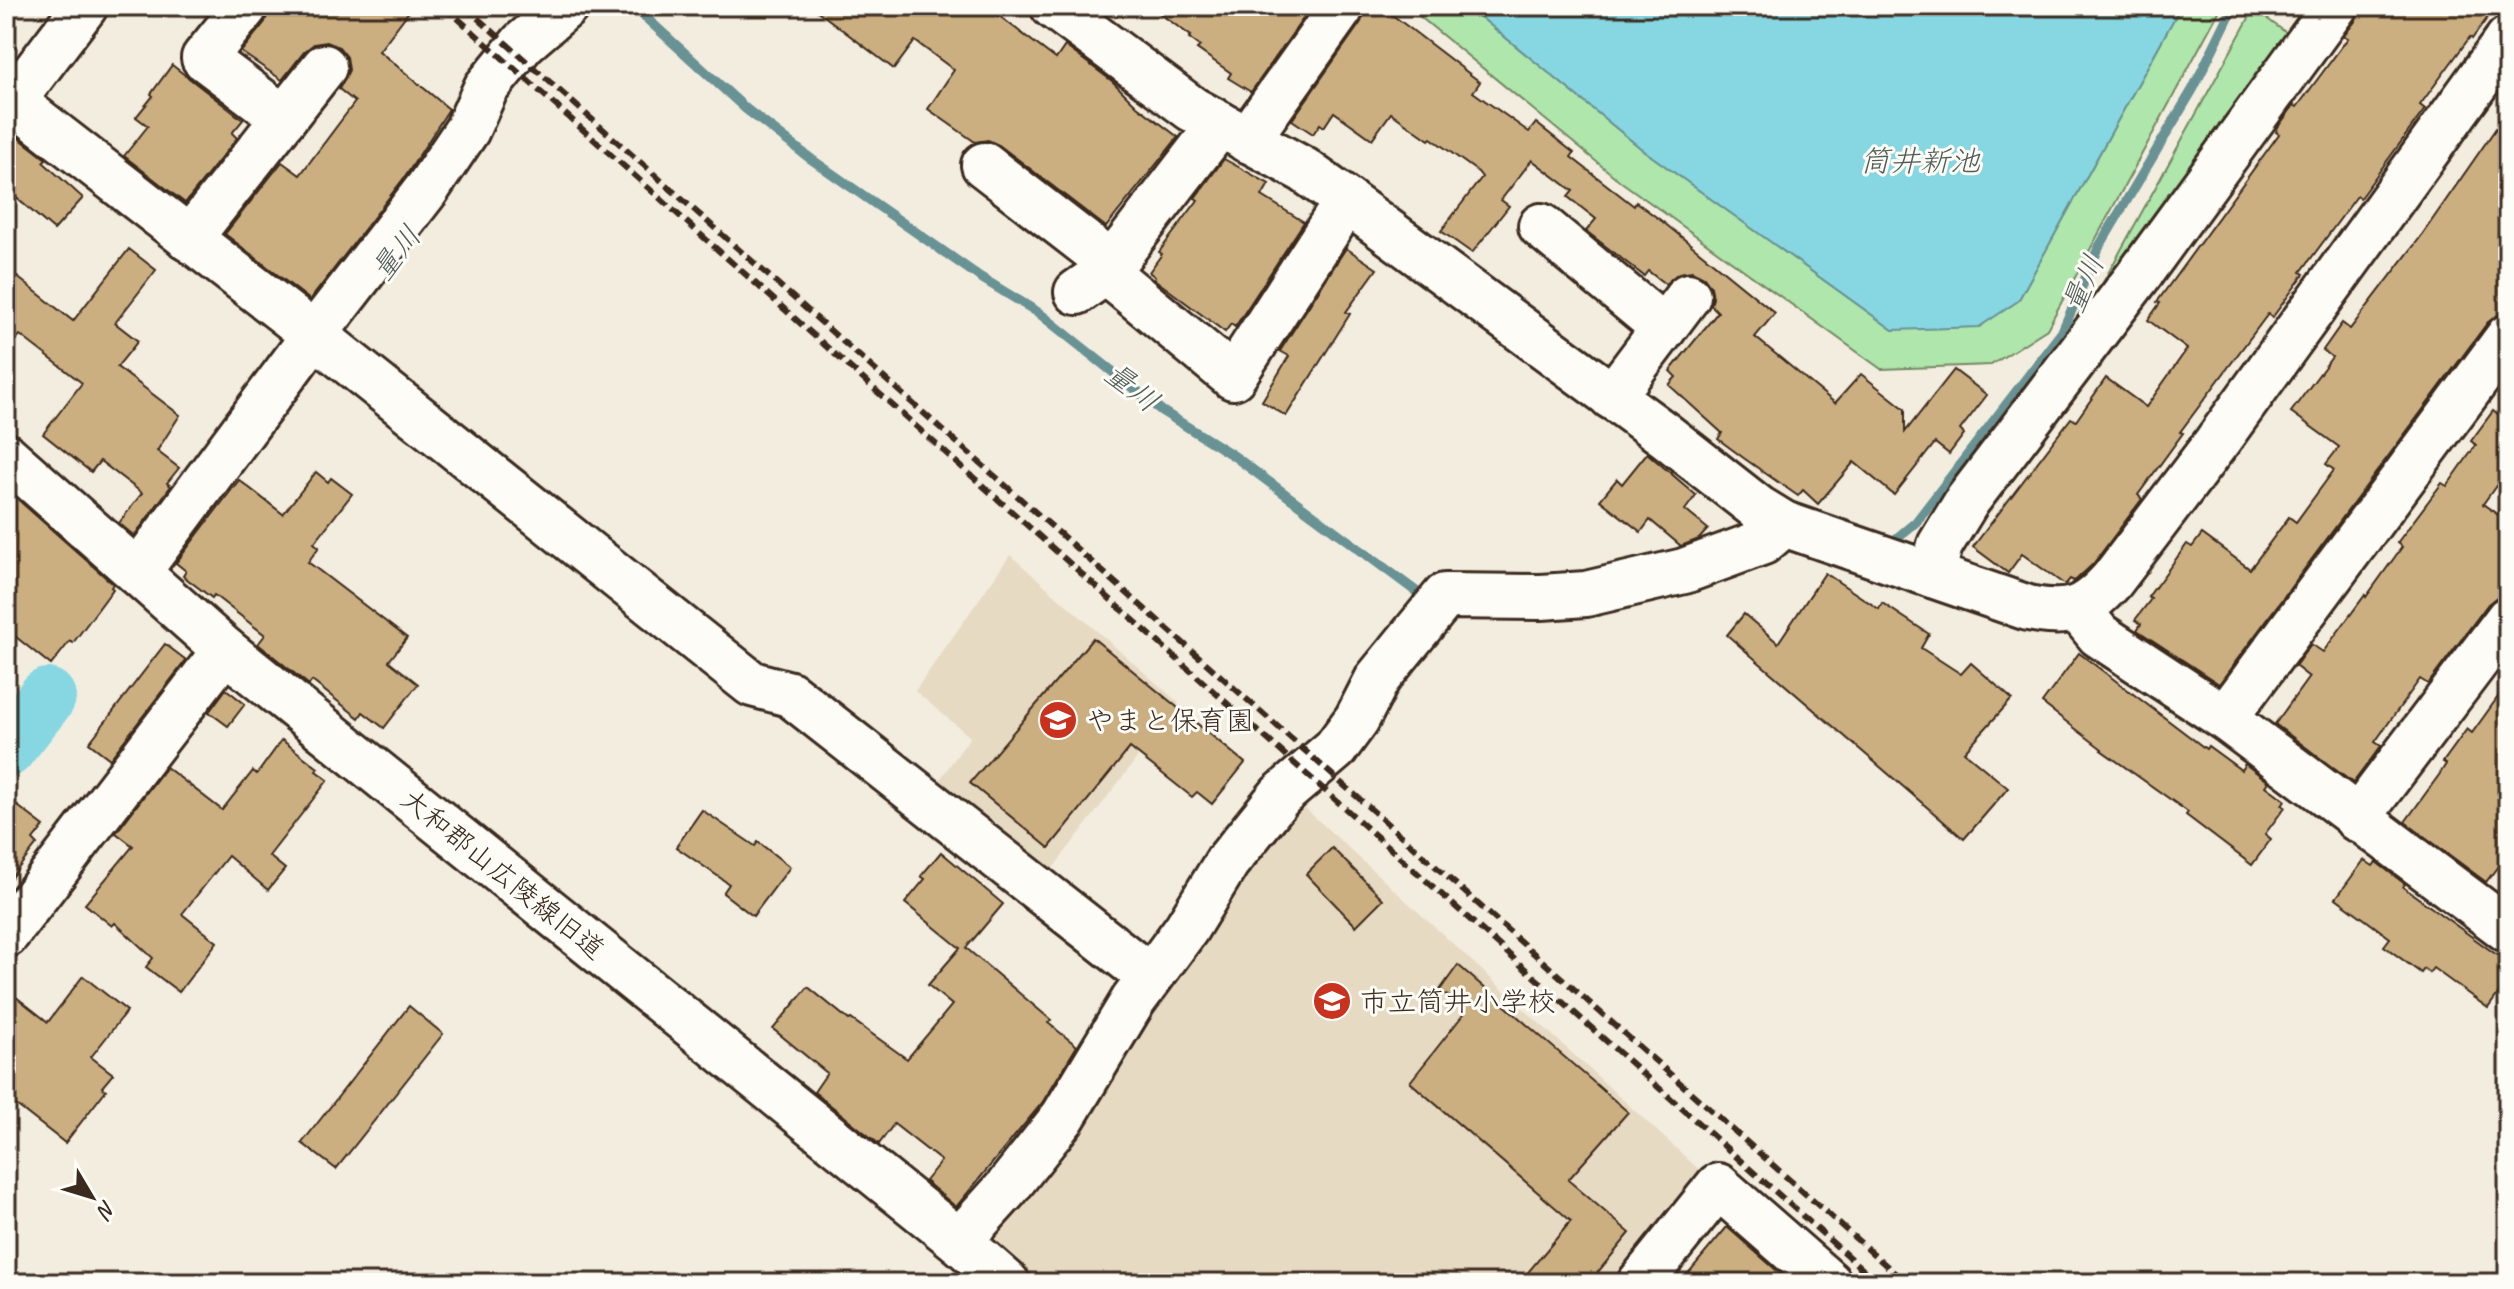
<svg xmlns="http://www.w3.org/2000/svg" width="2514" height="1289" font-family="Caveat,'Klee One',sans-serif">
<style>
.built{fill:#e7dac3}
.green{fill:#aee6ab;stroke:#748864;stroke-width:2}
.water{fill:#87d7e3;stroke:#699294;stroke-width:2}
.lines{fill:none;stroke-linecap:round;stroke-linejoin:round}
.stream{stroke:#699294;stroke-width:10}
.river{stroke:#87d7e3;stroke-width:58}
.building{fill:#ccaf81;stroke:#3b2a1e;stroke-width:2}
.minor-casing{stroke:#3b2a1e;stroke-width:50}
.minor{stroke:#fdfcf7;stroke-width:44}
.rail{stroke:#3b2a1e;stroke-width:6;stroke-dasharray:12 6;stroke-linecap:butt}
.labels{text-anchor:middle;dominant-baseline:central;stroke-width:6;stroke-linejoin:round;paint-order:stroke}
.poi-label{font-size:28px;fill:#3b2a1e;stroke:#fdfcf7;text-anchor:start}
.street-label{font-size:28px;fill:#3b2a1e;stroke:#fdfcf7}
.water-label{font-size:30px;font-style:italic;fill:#525e59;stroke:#fdfcf7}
</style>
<rect width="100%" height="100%" fill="#f3eddf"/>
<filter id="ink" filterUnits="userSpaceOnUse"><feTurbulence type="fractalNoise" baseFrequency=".0125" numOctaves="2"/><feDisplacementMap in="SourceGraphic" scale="16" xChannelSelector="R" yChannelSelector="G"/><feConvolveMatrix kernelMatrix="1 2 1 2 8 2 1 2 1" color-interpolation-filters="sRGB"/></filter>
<g filter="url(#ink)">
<!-- built -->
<g class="built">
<path d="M1010,555L1179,703L1044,880L931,792L970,737L915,691Z"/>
<path d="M1295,799L1705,1175L1621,1283H1036L986,1242L1212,892Z"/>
</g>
<!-- green -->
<g class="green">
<path d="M1407,6H1467L1643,150L1893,330L2018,301L2181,6H2222L2047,329L1991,365L1881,369L1620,181Z"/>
<path d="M2254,9L2296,40L2058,364Z"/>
</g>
<!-- water -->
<path class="water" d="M1467,6H2181L2018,301L1979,327L1893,330L1643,150Z"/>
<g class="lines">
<!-- stream -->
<g class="stream">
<path d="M633,6L746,109L811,159L980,277L1039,313L1162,411L1234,456L1429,601"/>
<path d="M1897,538L1916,522L2062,332L2099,247L2193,89L2234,6"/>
</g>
<!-- river -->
<path class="river" d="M6,749L47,697"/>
</g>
<!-- building -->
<g class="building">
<path d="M269,6H413L379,51L449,109L407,174L310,300L225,234L282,162L300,175L355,102L339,89L349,70L347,57L339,47L327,42L314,44L304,52L282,80L241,52L265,22Z"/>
<path d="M811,6H986L1056,59L1065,46L1112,81L1137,106L1178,137L1106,227L999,145L988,140L975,142L928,109L954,70L915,41L894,69Z"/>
<path d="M1149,6H1312L1251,92L1228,78L1231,73L1197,49L1200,46L1189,38L1191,36Z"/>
<path d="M1365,6H1380L1399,20L1480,82L1473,92L1529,132L1536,123L1574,153L1571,157L1634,206L1636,202L1663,222L1775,313L1755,337L1835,403L1861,374L1905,409V432L1954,370L1987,395L1960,430L1964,434L1949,454L1935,443L1894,495L1854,462L1818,504L1803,490L1798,496L1745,459L1718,439L1722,433L1669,385L1676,377L1670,371L1718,312L1711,305L1713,298L1711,287L1704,277L1692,271L1679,273L1665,284L1648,271L1644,276L1586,231L1596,219L1568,197L1573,191L1532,160L1501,200L1509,206L1472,253L1441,231L1482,177L1478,172L1431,138L1429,140L1391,113L1372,139L1334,112L1324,127L1320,124L1313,134L1292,120L1361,22Z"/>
<path d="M2360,6H2496L2472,39L2470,37L2420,105L2425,109L2360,198L2357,196L2301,272L2304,274L2272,318L2268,314L2180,432L2183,433L2138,495L2142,499L2093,564L2077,579L2074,581L2070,579L2065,585L2022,554L2008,573L1973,547L2071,418L2076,421L2106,378L2146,407L2187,349L2148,320L2160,303L2157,302L2279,134L2276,132L2278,127L2294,105L2297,107L2348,38L2344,36L2356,20Z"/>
<path d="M172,65L243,120L232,133L237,138L185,203L124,156L148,126L136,117L153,96L151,94Z"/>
<path d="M2508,111V303L2500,314L2488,322L2219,684L2137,630L2141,624L2135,620L2151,599L2148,597L2187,544L2192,547L2202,534L2250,569L2289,517L2296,522L2334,470L2326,464L2339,447L2291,412L2332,357L2323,350L2342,323L2350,329L2419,239Z"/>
<path d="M6,128L46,159L43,162L83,198L54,230L6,189Z"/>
<path d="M1224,159L1269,184L1262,196L1304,222L1235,327L1231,324L1225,332L1154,279L1155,277L1149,272L1162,254L1159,252L1198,200L1195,198Z"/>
<path d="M1346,248L1377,269L1346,312L1350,314L1286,416L1262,401L1289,356L1280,351Z"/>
<path d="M129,249L156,270L115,323L138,341L117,367L180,415L157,451L179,468L167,483L171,486L134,536L119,523L142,493L100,461L91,472L43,434L82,383L20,335L6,351V268L73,321Z"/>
<path d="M2493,411L2508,423V469L2483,504L2508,522V583L2498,596L2488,604L2428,684L2420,679L2375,742L2381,746L2353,783L2275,724L2309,677L2295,666L2311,644L2323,652L2365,595L2366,597L2402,547L2397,543L2442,483L2447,486L2476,445L2471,441Z"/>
<path d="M1647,453L1696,495L1685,510L1708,529L1699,539L1681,546L1650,520L1641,532L1600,500L1617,479L1622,484Z"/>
<path d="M316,472L328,482L331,478L352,494L314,543L319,547L308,562L407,638L389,661L418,684L384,728L363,712L359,718L312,681L309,685L258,644L265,635L214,595L212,598L183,576L186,571L176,563L239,480L283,514Z"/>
<path d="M6,489L113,584L111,587L113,589L73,643L70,641L51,665L6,629Z"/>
<path d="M1825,573L1879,609L1882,603L1929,634L1921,648L1961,674L1971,663L2012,699L1964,752L2008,788L1964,839L1727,635L1744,614L1778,643Z"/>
<path d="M1093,638L1245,763L1212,804L1197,792L1192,797L1130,748L1049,848L970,783Z"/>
<path d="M165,644L186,660L110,759L89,743Z"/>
<path d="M2079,653L2206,749L2208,746L2241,770L2245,764L2269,782L2266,786L2285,800L2282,805L2285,807L2265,834L2271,839L2252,865L2186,815L2188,812L2101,750L2102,749L2042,703Z"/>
<path d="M2508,683V853L2486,882L2405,822L2439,775L2446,764L2443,762L2467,729L2472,733Z"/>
<path d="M226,689L245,704L228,726L209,712Z"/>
<path d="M282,740L318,768L316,771L328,780L269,856L285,869L268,890L228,856L182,914L217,942L179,992L146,967L153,958L115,923L112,926L85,904L133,846L116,833L166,767L222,810L253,771L257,774Z"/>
<path d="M6,797L44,826L33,840L37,844L6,884Z"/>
<path d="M702,810L755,846L758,842L790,867L753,916L723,893L729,884L676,847Z"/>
<path d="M1332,848L1383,899L1356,926L1306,874Z"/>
<path d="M941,852L1003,904L966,948L1051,1020L1048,1023L1077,1046L1042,1103L956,1207L925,1181L941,1161L894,1124L879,1144L814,1092L827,1073L773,1029L808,987L849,1020L851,1019L907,1059L952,1005L928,985L960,948L905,903L925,879L921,876Z"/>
<path d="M2364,860L2373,866L2376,862L2405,884L2403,887L2508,963V980L2488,1008L2433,968L2429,973L2424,969L2421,973L2384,946L2390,938L2336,898Z"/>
<path d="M1458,965L1628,1112L1568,1180L1630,1233L1589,1283H1519L1571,1221L1410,1082L1466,1011L1440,990Z"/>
<path d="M83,976L127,1011L91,1057L113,1074L102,1087L106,1090L65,1143L6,1097V989L48,1022Z"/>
<path d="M409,1006L443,1034L336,1169L302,1143Z"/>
<path d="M1727,1227L1791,1283H1680Z"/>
</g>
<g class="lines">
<!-- minor casing -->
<g class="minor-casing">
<g id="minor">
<path d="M1053,6L1192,109L1304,170L1333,191L1665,435L1758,508L1784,524L2028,608C2069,616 2084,611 2112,580L2216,443L2508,39"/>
<path d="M245,7L204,58L284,118"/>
<path d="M6,96L331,348L752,684L790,694L1150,977"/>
<path d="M13,101L85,6"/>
<path d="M1247,140L1341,8"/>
<path d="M984,165L1112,264"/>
<path d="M1541,226L1664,328"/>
<path d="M189,239L324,67"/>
<path d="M1106,272L1233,377L1347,201"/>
<path d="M1077,292L1106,272L1220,124"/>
<path d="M1612,397L1688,296"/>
<path d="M6,456L225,650L959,1241L1007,1283"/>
<path d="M138,572L314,335L427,189L467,130L486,88L523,43L566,6"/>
<path d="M1932,575L1940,545L1967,501L2139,275L2335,6"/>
<path d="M2077,608L2099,635L2225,718L2508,930"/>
<path d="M2225,718L2508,337"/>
<path d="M2357,819L2508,619"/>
<path d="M6,935L225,650"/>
<path d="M959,1241L1006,1189L1063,1117L1133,1001L1186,929L1227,862L1281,795L1335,749L1357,719L1378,678L1445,596L1541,597L1586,594L1684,571L1763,542L1784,524"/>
<path d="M1640,1283L1718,1186L1829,1283"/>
</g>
</g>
<!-- minor -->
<use href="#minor" class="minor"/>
<!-- rail -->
<g class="rail">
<path d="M444,6L1878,1283"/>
<path d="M464,6L1906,1283"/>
</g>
</g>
</g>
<!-- icons -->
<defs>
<g id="school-disc" transform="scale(2)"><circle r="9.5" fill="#c8321e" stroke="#fdfcf7"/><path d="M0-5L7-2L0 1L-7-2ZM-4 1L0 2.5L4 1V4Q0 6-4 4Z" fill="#fff"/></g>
</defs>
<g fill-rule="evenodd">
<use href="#school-disc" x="1058" y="720"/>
<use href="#school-disc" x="1332" y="1001"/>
</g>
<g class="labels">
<!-- poi labels -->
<g class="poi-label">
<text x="1086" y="720">やまと保育園</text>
<text x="1360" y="1001">市立筒井小学校</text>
</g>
<!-- street labels -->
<g class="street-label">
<text transform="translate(503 874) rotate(39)">大和郡山広陵線旧道</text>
</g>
<!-- water labels -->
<g class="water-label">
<text x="1920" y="161">筒井新池</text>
<text transform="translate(396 253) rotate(-52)">量川</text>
<text transform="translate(2083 284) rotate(-66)">量川</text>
<text transform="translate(1132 387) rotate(38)">量川</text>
</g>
</g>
<!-- margin -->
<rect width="2514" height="1289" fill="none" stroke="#fdfcf7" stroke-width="32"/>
<rect x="16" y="16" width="2482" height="1257" fill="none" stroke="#3b2a1e" stroke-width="3" filter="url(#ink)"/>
<!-- north arrow -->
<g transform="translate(92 1197) rotate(128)" stroke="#fdfcf7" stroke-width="6" paint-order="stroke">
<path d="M0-6L14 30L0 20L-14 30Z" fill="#3b2a1e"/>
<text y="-12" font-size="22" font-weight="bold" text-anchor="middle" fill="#3b2a1e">N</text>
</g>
</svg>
